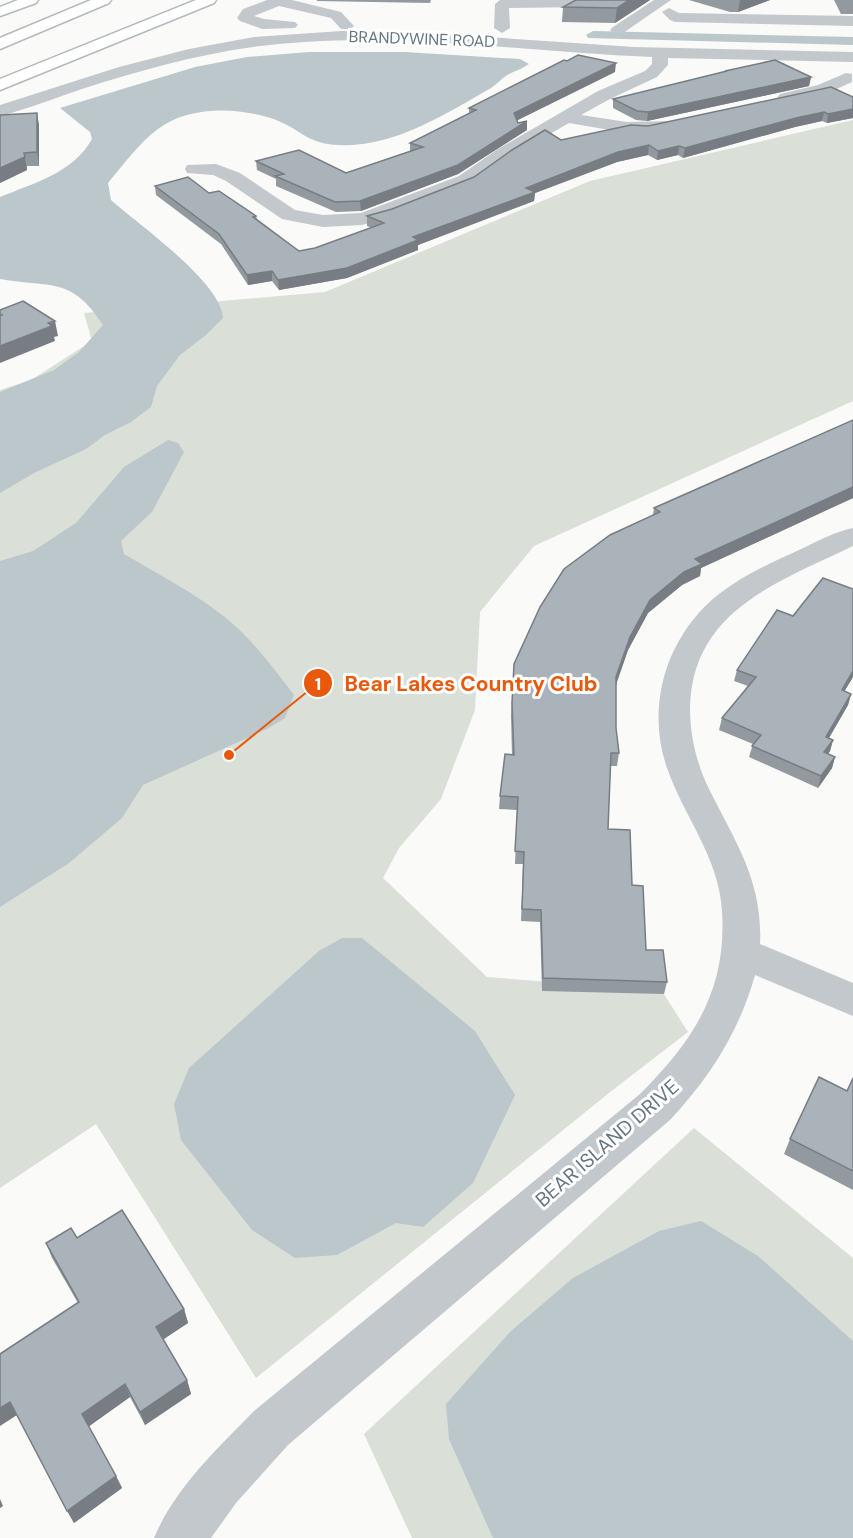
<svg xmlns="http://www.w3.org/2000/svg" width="853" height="1538" font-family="'DM Sans',sans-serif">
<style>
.green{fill:#dadfd7}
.water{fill:#bbc7cb}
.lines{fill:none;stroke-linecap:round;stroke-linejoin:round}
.canal{fill:#bbc7cb;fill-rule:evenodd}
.highway-casing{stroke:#b4b9bd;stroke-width:3}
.minor{fill:#c3c8cc;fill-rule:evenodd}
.highway{fill:#fff;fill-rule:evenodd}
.wall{fill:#929a9f}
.shaded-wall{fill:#777d82}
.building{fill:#aab3b9;stroke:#777d82;stroke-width:1.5}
.labels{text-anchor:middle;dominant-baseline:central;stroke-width:6;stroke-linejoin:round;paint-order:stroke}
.far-street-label{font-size:16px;fill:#657683;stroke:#fff}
.street-label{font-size:20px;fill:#657683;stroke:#fff}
.leader{fill:none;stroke:#e8590c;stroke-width:2}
.callout-dot{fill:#e8590c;stroke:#fff;stroke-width:2}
.mark-label{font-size:18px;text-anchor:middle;font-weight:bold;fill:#fff}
.callout-label{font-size:21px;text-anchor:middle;font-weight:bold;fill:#e8590c;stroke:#fff;stroke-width:6;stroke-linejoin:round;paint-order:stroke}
</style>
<rect width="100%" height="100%" fill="#fafaf8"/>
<!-- green -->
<g class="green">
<path d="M853,120V401L534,546L480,612L475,710L441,799L399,848L383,878L487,977L662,991L688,1032L614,1089L256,1378L96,1124L0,1188V390L31,380L92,341L84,313L325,292L590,181Z"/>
<path d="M694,1128L853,1258V1538H412L364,1434Z"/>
</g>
<!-- water -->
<g class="water">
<path d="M309,52H405L520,59L529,64C520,70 517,70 509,74C502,78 497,84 491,88C446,114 392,148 339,145C307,144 302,130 276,120C240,107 190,105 158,129C139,143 123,165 108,183L111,200C139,225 221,282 223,318L206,335L180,355L157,386L151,407L131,422L105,435L86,449L34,473L0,493V392L54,370L79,352L103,325C72,276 50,288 0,279V197C34,183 73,173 92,139L90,132L60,108L195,67L247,57Z"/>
<path d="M168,440L178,443L184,452L152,512L121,541L124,554C158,574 195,593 226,618C252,639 274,669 294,695L285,718L267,729L143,785L122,818L69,863L0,907V561L33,551L76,523L124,467Z"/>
<path d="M342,938H362L475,1031L515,1095L473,1183L423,1227L396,1223L337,1255L295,1258L252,1230L181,1140L174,1104L189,1068L319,951Z"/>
<path d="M701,1221L758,1256L853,1341V1538H493L449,1439L446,1404L511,1331L573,1278L659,1231Z"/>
</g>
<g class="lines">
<!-- canal -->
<path class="canal" d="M593,31L853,37V45L588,38L586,35Z"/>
<!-- highway casing -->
<g class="highway-casing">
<g id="highway">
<path d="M18,0H38L36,3L0,16V7Z"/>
<path d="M91,0H111L109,3L0,49V38Z"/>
<path d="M196,0H216L214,3L0,90V79Z"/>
</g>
</g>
<!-- minor -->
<g class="minor">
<path d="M267,0H292L341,12L354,26L351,29H341L331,18L279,6L254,16L264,19L295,22L298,25L295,28L262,29L240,21L237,18L243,9Z"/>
<path d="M500,0H601L589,7L509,8L510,28L502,33L494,28L495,4Z"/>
<path d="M654,0H671L623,33H613L610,30L613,27Z"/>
<path d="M669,8L679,13L853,16V26L675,22L670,20L662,12Z"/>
<path d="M341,31L428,33L634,47L853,52V62L668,58V65L657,77L610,99L581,115L627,122L671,121L674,125L671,129L627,133L569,123L510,157L473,184L391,217L362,225L323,227L282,219L226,181L213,175L187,173L185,169L187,165L216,164L240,173L295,210L323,215L361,213L459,176L498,149L598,91L645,71L652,64V57C519,52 386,29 253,47C195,55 138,71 82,89C55,98 28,109 0,116V105L119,67L189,49L254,37Z"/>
<path d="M846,73L852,74V82L830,92L786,103L780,102L777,98L780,94L818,85Z"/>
<path d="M853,528V546C779,582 692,610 690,708C690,737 697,765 710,791C736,843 763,882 760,944L853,983V1016L755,975C739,1032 710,1077 670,1120L288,1445L236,1503L211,1538H154C175,1488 217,1449 254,1411L640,1094C694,1040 727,990 722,911C719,857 684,817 667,768C645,705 667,635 719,594C743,575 771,563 799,550C816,542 834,532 853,528Z"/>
</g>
<!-- highway -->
<use href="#highway" class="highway"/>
</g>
<!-- wall -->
<g class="wall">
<path d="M317,0H431L430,3L317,1Z"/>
<path d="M650,0L615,23L562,22L563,7Z"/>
<path d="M689,0H770L738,12H730Z"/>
<path d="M834,0H853V14H841Z"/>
<path d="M725,71L811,77L809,86L647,121L636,120L613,108V99L725,72Z"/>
<path d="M615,72L517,120L518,123L527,130L458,174L361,211L336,212L276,186V179L257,170L256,161L346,173L410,151V143L469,113V108Z"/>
<path d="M853,97V118L827,123L822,121L795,127L683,158L678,155L657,160L648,155L617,162L535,193L534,201L418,245V250L347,278L279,290L272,281L248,285L221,244L156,195L155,186L209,193L256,216L257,219L299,251L315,248L372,228L367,226V216L392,209L474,177L561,140L648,126Z"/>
<path d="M37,113L39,126V166H27V170L0,183Z"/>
<path d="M853,420V498L701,568L700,576L682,585L648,613L628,650L616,685V728L619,753L617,766H610L608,829L632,885L646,950L667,982L664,994L542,991L540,922L521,921L523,864H515L517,810L499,809L500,796L512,755L511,716L514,664L653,515L654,508Z"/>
<path d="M853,589V677L844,691L851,694L848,705L829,738L833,740L830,751L828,754L835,757L832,768L818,788L749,757L753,744L719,730L722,718L748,686L734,681L737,670L793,616Z"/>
<path d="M853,1078V1190L784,1154L790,1139L847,1091Z"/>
<path d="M77,1238L184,1309L188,1323L163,1339L187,1380L191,1394L145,1425L130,1397L89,1426L116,1476L122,1488L74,1523L17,1415L78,1303L52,1258L46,1243Z"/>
</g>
<!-- shaded-wall -->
<g class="shaded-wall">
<path d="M629,0H650L615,23L617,8Z"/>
<path d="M740,0H770L738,12Z"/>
<path d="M616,63L615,72L514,122V113Z"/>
<path d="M811,77L809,86L647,121L648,112Z"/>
<path d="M853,109V118L827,123L828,114Z"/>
<path d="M824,112L822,121L795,127L683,158L685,148L796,118Z"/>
<path d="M37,113L39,126V166L37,152Z"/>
<path d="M527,121V130L458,174L361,211L360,201Z"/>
<path d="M649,145L648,155L617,162L535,193L534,201L418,245V250L347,278L279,290L278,280L413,237L526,188L618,152Z"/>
<path d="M679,146L678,155L657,160L658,151Z"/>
<path d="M24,153L27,170L0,183V168Z"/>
<path d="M272,271V281L248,285L247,275Z"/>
<path d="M55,321L58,336L54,337L55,341L0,363V346Z"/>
<path d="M853,487V498L701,568L700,576L682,585L648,613L628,650L614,690L616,677L630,637L650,600L695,559Z"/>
<path d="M853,671V677L838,702L842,690Z"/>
<path d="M851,694L848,705L823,748L826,737Z"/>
<path d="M833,740L830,751L821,763L824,752Z"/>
<path d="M835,757L832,768L818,788L821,776Z"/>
<path d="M184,1309L188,1323L161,1341L156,1327Z"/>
<path d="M187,1380L191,1394L145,1425L140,1412Z"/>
<path d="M125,1384L130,1397L88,1427L82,1414Z"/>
<path d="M10,1402L17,1415L0,1426V1408Z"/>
<path d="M116,1476L122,1488L74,1523L67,1511Z"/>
<path d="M0,1499L3,1506L0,1508Z"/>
</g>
<!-- building -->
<g class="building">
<path d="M576,0H629L617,8L563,7Z"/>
<path d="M578,55L616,63L514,113L518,123L527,121L458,165L360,201L335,202L275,176L284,174L256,161L299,150L346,173L423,147L410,143L476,110L469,108L564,60L567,61Z"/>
<path d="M775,60L811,77L648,112L637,111L613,99L727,71H725Z"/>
<path d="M831,87L853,97V109L828,114L824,112L796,118L685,148L679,146L658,151L649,145L618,152L526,188L535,192L413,237L418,240L347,268L278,280L272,271L247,275L219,234L155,186L188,177L209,193L219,191L256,216L253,217L299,251L315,248L384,223L367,216L392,209L474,177L512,150L545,130L561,140L631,125L648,126Z"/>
<path d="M37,113V152L24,153L25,157L0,168V115Z"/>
<path d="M23,301L55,321L48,323L52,326L0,346V316L2,315L0,314V310Z"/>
<path d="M853,420V487L695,559L702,564L684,572L650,600L630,637L616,677V728L619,753H611L608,829L630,830L632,885L643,886L646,950H663L667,982L543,978L541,910L522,909L524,852L515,851L518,797L500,796L505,754L514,755L512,703L514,664L540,607L564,569L610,535L660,512L654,508Z"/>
<path d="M823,578L853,589V671L842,690L851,694L826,737L833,740L824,752L835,757L821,776L752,746L761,735L722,718L756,677L737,670L777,610L793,616Z"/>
<path d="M819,1077L847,1091L853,1078V1171L790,1139Z"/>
<path d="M122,1210L184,1309L156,1327L187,1380L140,1412L125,1384L82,1414L116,1476L67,1511L10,1402L0,1408V1354L79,1302L46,1243L71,1228L77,1238Z"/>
</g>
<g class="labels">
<!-- far-street labels -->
<g class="far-street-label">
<text transform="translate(422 39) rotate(2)">BRANDYWINE ROAD</text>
</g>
<!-- street labels -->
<g class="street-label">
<text transform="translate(607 1143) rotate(-41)">BEAR ISLAND DRIVE</text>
</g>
</g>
<!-- callouts -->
<path class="leader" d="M229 755L318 683"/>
<g class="callout-dot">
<circle cx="229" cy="755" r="6"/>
<circle cx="318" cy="683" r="15"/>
</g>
<g class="mark-label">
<text x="318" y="690">1</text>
</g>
<g class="callout-label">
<text x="471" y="691">Bear Lakes Country Club</text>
</g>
</svg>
